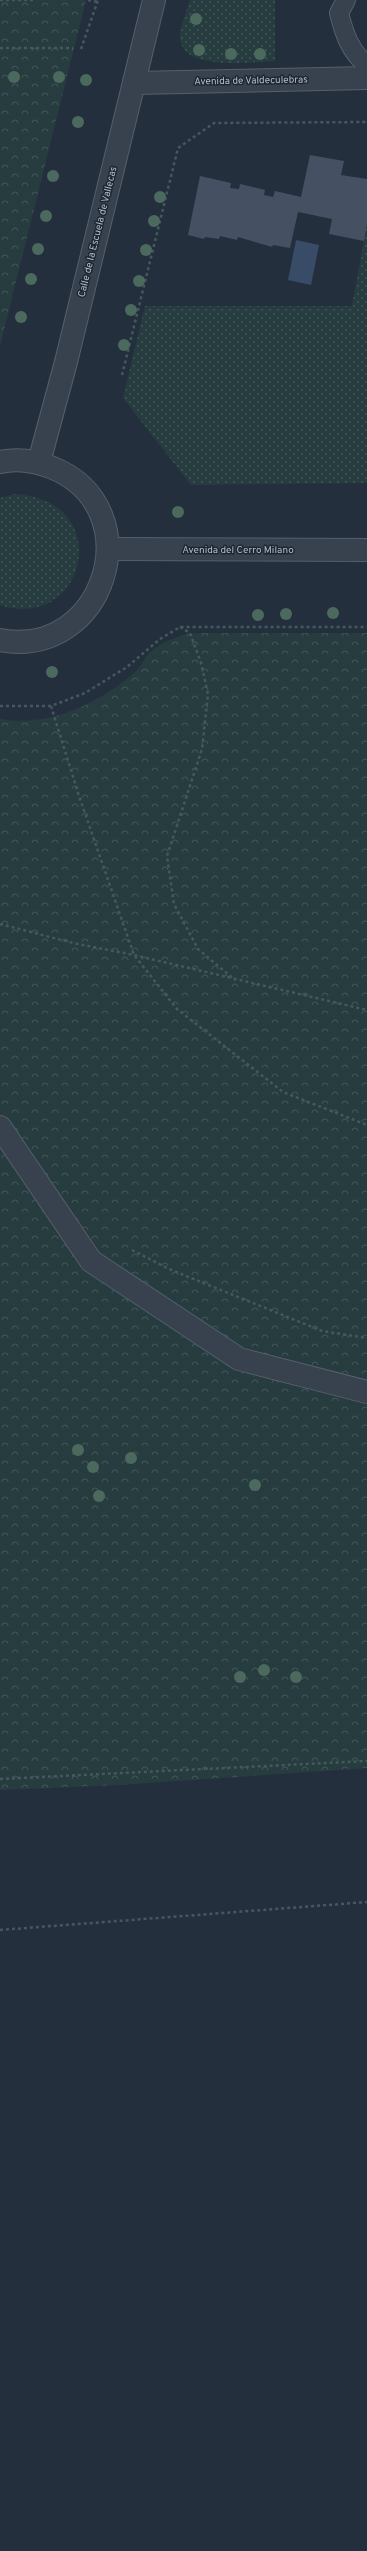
<svg xmlns="http://www.w3.org/2000/svg" width="367" height="2551" font-family="Overpass,sans-serif">
<style>
.grass{fill:url(#grass-dots)}
.park{fill:url(#park-crowns)}
.water{fill:#394c67}
.building{fill:#455162}
.lines{fill:none;stroke-linecap:round;stroke-linejoin:round}
.service-casing{stroke:#565f6c;stroke-width:20}
.minor-casing{stroke:#565f6c;stroke-width:24}
.path{stroke:#44595c;stroke-width:2.5;stroke-dasharray:3 3;stroke-linecap:butt}
.service{stroke:#38414e;stroke-width:18}
.minor{stroke:#38414e;stroke-width:22}
.tree{fill:#4b6a5d}
.labels{text-anchor:middle;dominant-baseline:central;stroke-width:3;stroke-linejoin:round;paint-order:stroke}
.street-label{font-size:10px;fill:#b4bcc9;stroke:#1d2633}
</style>
<defs>
<pattern id="grass-dots" width="8" height="8" patternUnits="userSpaceOnUse"><rect width="8" height="8" fill="#263c3f"/><path d="M2 2h.1M6 6h.1" fill="none" stroke="#435659" stroke-width="1.8" stroke-linecap="round"/></pattern>
<pattern id="park-crowns" width="20" height="18" patternUnits="userSpaceOnUse"><rect width="20" height="18" fill="#263c3f"/><path d="M2 6a3 3 0 1 1 6 0M12 15a3 3 0 1 1 6 0" fill="none" stroke="#435659"/></pattern>
</defs>
<rect width="100%" height="100%" fill="#242f3e"/>
<!-- grass -->
<g class="grass">
<path d="M190,0H275V61C251,62 176,73 180,33C182,22 187,10 190,0Z"/>
<path d="M367,224V483L191,485L123,398L145,306H352Z"/>
<path d="M15,494C117,500 86,633 0,605V498Z"/>
</g>
<!-- park -->
<g class="park">
<path d="M0,0H86L0,346Z"/>
<path d="M190,633H367V1768L120,1785L0,1790V719C49,728 99,703 134,673C141,667 144,659 149,653C160,642 175,638 190,633Z"/>
</g>
<!-- water -->
<path class="water" d="M296,240L319,245L311,285L288,280Z"/>
<!-- building -->
<path class="building" d="M310,155L344,161L341,175L367,179V224L364,241L329,234L332,219L298,212L290,248L273,245L272,247L238,237L237,240L220,236L219,239L205,237L204,239L188,235L200,176L231,183L230,188L239,189L240,184L265,190L264,195L273,197L275,191L301,197Z"/>
<g class="lines">
<!-- service casing -->
<g class="service-casing">
<path id="service" d="M346,0L339,13C344,33 350,52 367,65"/>
</g>
<!-- minor casing -->
<g class="minor-casing">
<g id="minor">
<path d="M134,83L367,78"/>
<path d="M0,462C18,458 36,461 53,468C152,509 105,660 0,640"/>
<path d="M39,462L66,362L154,0"/>
<path d="M109,549L367,550"/>
<path d="M0,1127L91,1261L239,1359L367,1392"/>
</g>
</g>
<!-- path -->
<g class="path">
<path d="M0,0H34"/>
<path d="M88,0L98,2"/>
<path d="M0,48H73"/>
<path d="M81,49L98,0"/>
<path d="M122,375L178,148L214,123L367,122"/>
<path d="M180,627L190,633L201,663L208,694L202,749L167,856L174,904L198,949L235,980"/>
<path d="M0,706H51L85,693L127,667L160,639L180,627H367"/>
<path d="M51,706L79,796L134,955L177,1009L283,1092L367,1125"/>
<path d="M0,924L73,943L134,955L367,1010"/>
<path d="M132,1250L169,1269L322,1331L367,1338"/>
<path d="M0,1779L367,1761"/>
<path d="M0,1930L367,1902"/>
</g>
<!-- service -->
<use href="#service" class="service"/>
<!-- minor -->
<use href="#minor" class="minor"/>
</g>
<!-- trees -->
<g class="tree">
<circle cx="196" cy="19" r="6"/>
<circle cx="199" cy="50" r="6"/>
<circle cx="231" cy="54" r="6"/>
<circle cx="260" cy="54" r="6"/>
<circle cx="14" cy="77" r="6"/>
<circle cx="59" cy="77" r="6"/>
<circle cx="86" cy="80" r="6"/>
<circle cx="78" cy="122" r="6"/>
<circle cx="53" cy="176" r="6"/>
<circle cx="160" cy="197" r="6"/>
<circle cx="46" cy="216" r="6"/>
<circle cx="154" cy="221" r="6"/>
<circle cx="38" cy="249" r="6"/>
<circle cx="146" cy="250" r="6"/>
<circle cx="31" cy="279" r="6"/>
<circle cx="139" cy="281" r="6"/>
<circle cx="131" cy="310" r="6"/>
<circle cx="21" cy="317" r="6"/>
<circle cx="124" cy="345" r="6"/>
<circle cx="178" cy="512" r="6"/>
<circle cx="333" cy="613" r="6"/>
<circle cx="286" cy="614" r="6"/>
<circle cx="258" cy="615" r="6"/>
<circle cx="52" cy="672" r="6"/>
<circle cx="78" cy="1450" r="6"/>
<circle cx="131" cy="1458" r="6"/>
<circle cx="93" cy="1467" r="6"/>
<circle cx="255" cy="1485" r="6"/>
<circle cx="99" cy="1496" r="6"/>
<circle cx="264" cy="1670" r="6"/>
<circle cx="240" cy="1677" r="6"/>
<circle cx="296" cy="1677" r="6"/>
</g>
<g class="labels">
<!-- street labels -->
<g class="street-label">
<text transform="translate(251 81) rotate(-1)">Avenida de Valdeculebras</text>
<text transform="translate(98 232) rotate(-76)">Calle de la Escuela de Vallecas</text>
<text x="238" y="550">Avenida del Cerro Milano</text>
</g>
</g>
</svg>
